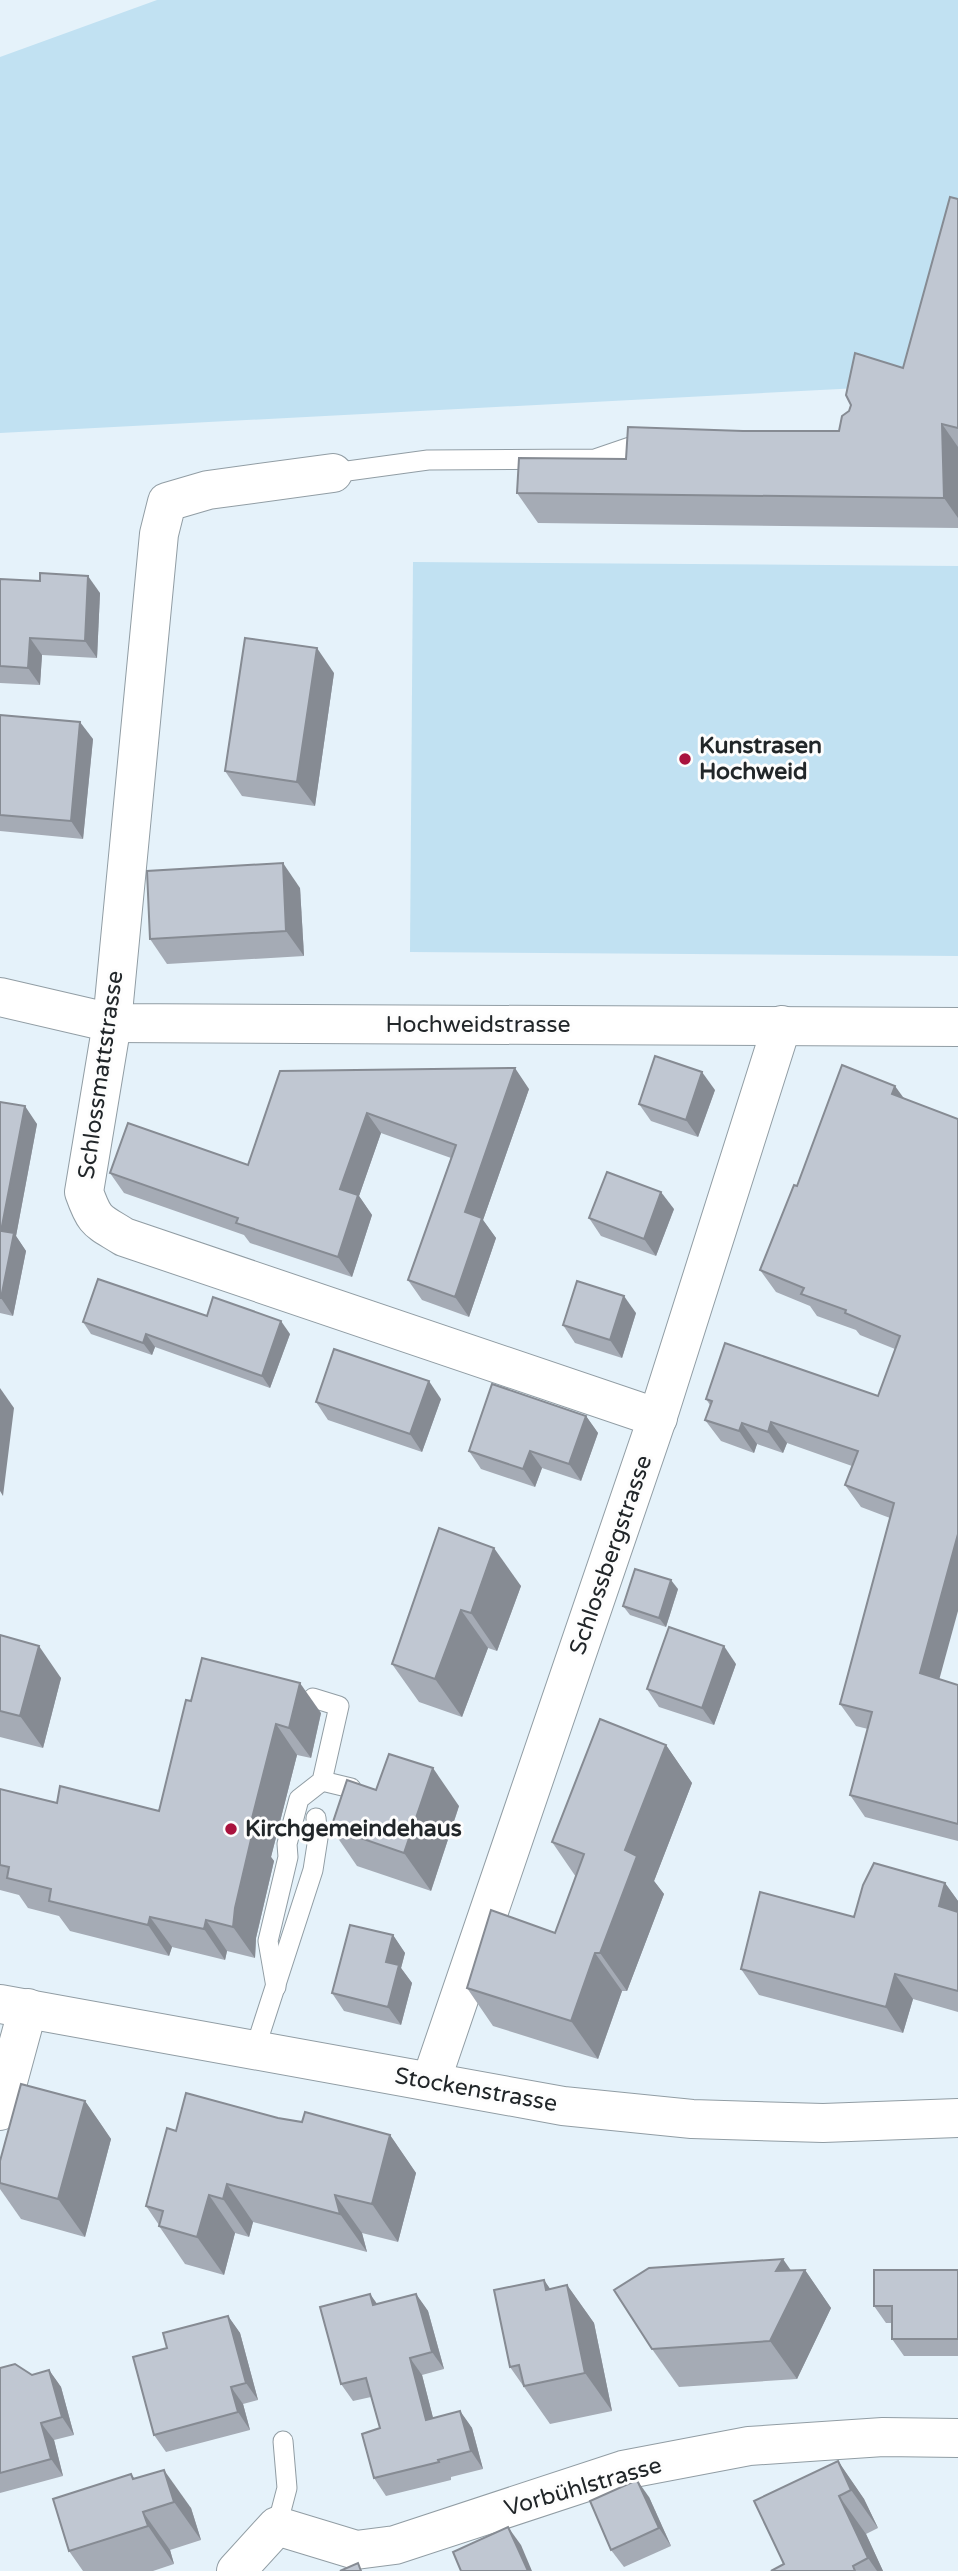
<svg xmlns="http://www.w3.org/2000/svg" width="958" height="2571" font-family="'Varela Round',sans-serif">
<style>
.green{fill:#c1e1f2}
.lines{fill:none;stroke-linecap:round;stroke-linejoin:round}
.service-casing{stroke:#919da4;stroke-width:21}
.minor-casing{stroke:#919da4;stroke-width:40}
.service{stroke:#fff;stroke-width:19}
.minor{stroke:#fff;stroke-width:38}
.wall{fill:#a5abb5}
.shaded-wall{fill:#868b93}
.building{fill:#c0c7d2;stroke:#868b93;stroke-width:2}
.poi-dot{fill:#a9133e;stroke:#fdfdfd;stroke-width:2.5}
.labels{text-anchor:middle;dominant-baseline:central;stroke-width:6;stroke-linejoin:round;paint-order:stroke}
.poi-label{font-size:23px;font-weight:bold;fill:#212629;stroke:#fdfdfd;text-anchor:start}
.street-label{font-size:23px;fill:#212629;stroke:#fdfdfd}
</style>
<rect width="100%" height="100%" fill="#e5f2fa"/>
<!-- green -->
<g class="green">
<path d="M157,0H958V241L898,386L0,433V57Z"/>
<path d="M413,562L958,566V956L410,952Z"/>
</g>
<g class="lines">
<!-- service casing -->
<g class="service-casing">
<g id="service">
<path d="M333,473L428,460L595,459L636,445L650,444"/>
<path d="M322,1781L351,1788"/>
<path d="M276,1987L268,1941L288,1857L287,1844L299,1799L322,1781L339,1706L313,1698"/>
<path d="M255,2049L313,1870L318,1838L316,1818"/>
<path d="M277,2526L287,2488L283,2441"/>
</g>
</g>
<!-- minor casing -->
<g class="minor-casing">
<g id="minor">
<path d="M333,473L208,490L167,502L159,534L112,1023L84,1192C95,1223 97,1220 124,1237L658,1418"/>
<path d="M0,997L112,1023L958,1027"/>
<path d="M0,2004L563,2106L692,2119L823,2123L958,2118"/>
<path d="M431,2081L660,1410L782,1025"/>
<path d="M0,2111L28,2008"/>
<path d="M236,2571L277,2526L356,2550L395,2545L623,2470L749,2446L883,2437L958,2438"/>
</g>
</g>
<!-- service -->
<use href="#service" class="service"/>
<!-- minor -->
<use href="#minor" class="minor"/>
</g>
<!-- wall -->
<g class="wall">
<path d="M958,199V528L538,523L517,493L626,459L743,431H839L903,368Z"/>
<path d="M0,579L100,593L97,658L42,655L40,685L0,683Z"/>
<path d="M334,673L315,806L242,796L225,771Z"/>
<path d="M0,715L93,739L83,839L0,831Z"/>
<path d="M300,888L304,956L167,964L150,939Z"/>
<path d="M280,1071L529,1089L483,1220L496,1238L469,1317L422,1300L408,1280L451,1158L381,1133L359,1196L372,1215L352,1277L250,1243L244,1235L124,1193L110,1173L248,1165Z"/>
<path d="M895,1086L939,1679L958,1685V1841L865,1817L850,1795L868,1729L856,1726L840,1704L890,1518L861,1507L845,1485L852,1466L787,1443L783,1453L757,1444L754,1453L721,1441L705,1420L710,1405L706,1399L878,1396L895,1349L860,1335L856,1330L817,1316L810,1306L776,1292L760,1270L797,1186Z"/>
<path d="M715,1090L698,1137L651,1121L639,1104Z"/>
<path d="M0,1102L37,1124L16,1236L26,1251L13,1316L0,1313Z"/>
<path d="M674,1209L656,1256L601,1236L589,1218Z"/>
<path d="M636,1313L622,1358L575,1343L563,1325Z"/>
<path d="M207,1316L290,1334L270,1388L155,1347L152,1355L91,1334L83,1322Z"/>
<path d="M441,1399L422,1452L328,1420L316,1402Z"/>
<path d="M586,1416L598,1433L581,1481L542,1468L535,1487L481,1469L469,1451Z"/>
<path d="M439,1528L521,1586L497,1651L488,1648L462,1717L419,1702L392,1664Z"/>
<path d="M678,1589L666,1627L630,1615L623,1606Z"/>
<path d="M0,1635L61,1678L43,1748L0,1737Z"/>
<path d="M736,1664L714,1725L659,1707L647,1689Z"/>
<path d="M191,1701L321,1713L311,1758L297,1755L271,1857L274,1861L256,1938L255,1958L227,1951L225,1960L172,1947L169,1956L70,1931L59,1916L28,1908L19,1895L0,1890V1789L57,1803L159,1811Z"/>
<path d="M666,1745L692,1783L654,1881L664,1894L627,1991H622L598,2059L493,2026L467,1988L555,1933L576,1877L552,1842Z"/>
<path d="M376,1790L459,1806L431,1891L357,1866L331,1828Z"/>
<path d="M945,1883L958,1901V2012L913,1999L903,2033L759,1995L741,1969Z"/>
<path d="M393,1935L405,1953L401,1968L412,1983L401,2025L344,2011L332,1993Z"/>
<path d="M85,2101L111,2139L85,2237L21,2219L0,2189V2161Z"/>
<path d="M278,2118L390,2135L416,2173L398,2242L362,2233L367,2252L253,2222L249,2237L235,2233L224,2275L185,2264L159,2226V2225L146,2206L176,2131Z"/>
<path d="M791,2270H805L831,2308L797,2379L679,2387L652,2349Z"/>
<path d="M958,2270V2356H904L892,2339V2323H886L874,2306Z"/>
<path d="M544,2280L550,2289L567,2285L594,2323L612,2411L550,2424L510,2367Z"/>
<path d="M370,2294L377,2304L416,2294L428,2311L444,2369L422,2375L433,2418L460,2411L472,2428L483,2469L451,2477V2480L386,2496L374,2478L380,2428L371,2397L353,2401L341,2384Z"/>
<path d="M228,2316L240,2333L258,2400L243,2404L250,2430L166,2452L154,2435L167,2348Z"/>
<path d="M0,2368L32,2375L49,2370L61,2387L74,2435L54,2440L63,2476L0,2493Z"/>
<path d="M838,2461L864,2499L878,2528L866,2534L883,2571H771L784,2564Z"/>
<path d="M131,2474L135,2479L191,2508L201,2540L170,2550L174,2564L153,2571H83L69,2551Z"/>
<path d="M649,2497L671,2546L624,2567L611,2550Z"/>
</g>
<!-- shaded-wall -->
<g class="shaded-wall">
<path d="M942,424L958,447V518L944,498Z"/>
<path d="M88,576L100,593L97,658L85,641Z"/>
<path d="M30,638L42,655L40,685L28,668Z"/>
<path d="M317,648L334,673L315,806L297,782Z"/>
<path d="M80,722L93,739L83,839L71,821Z"/>
<path d="M283,863L300,888L304,956L286,931Z"/>
<path d="M515,1068L529,1089L483,1220L496,1238L469,1317L455,1297L465,1212Z"/>
<path d="M702,1072L715,1090L698,1137L686,1120Z"/>
<path d="M895,1086L911,1108L892,1094Z"/>
<path d="M25,1106L37,1124L16,1236L26,1251L13,1316L1,1298V1231Z"/>
<path d="M367,1113L381,1133L359,1196L372,1215L352,1277L338,1257L340,1189Z"/>
<path d="M661,1192L674,1209L656,1256L644,1239Z"/>
<path d="M624,1296L636,1313L622,1358L610,1340Z"/>
<path d="M281,1321L290,1334L270,1388L262,1376Z"/>
<path d="M146,1334L155,1347L152,1355L143,1343Z"/>
<path d="M429,1381L441,1399L422,1452L410,1434Z"/>
<path d="M0,1388L14,1408L3,1496L0,1491Z"/>
<path d="M586,1416L598,1433L581,1481L569,1464Z"/>
<path d="M771,1422L787,1443L783,1453L768,1432Z"/>
<path d="M742,1423L757,1444L754,1453L739,1431Z"/>
<path d="M530,1451L542,1468L535,1487L523,1469Z"/>
<path d="M958,1534V1611L935,1695L920,1673Z"/>
<path d="M494,1548L521,1586L497,1651L471,1613Z"/>
<path d="M671,1580L678,1589L666,1627L659,1618Z"/>
<path d="M461,1610L488,1648L462,1717L435,1679Z"/>
<path d="M39,1646L61,1678L43,1748L20,1716Z"/>
<path d="M724,1646L736,1664L714,1725L702,1708Z"/>
<path d="M300,1683L321,1713L311,1758L289,1728Z"/>
<path d="M276,1724L297,1755L271,1857L274,1861L256,1938L255,1958L233,1927L235,1908L249,1830Z"/>
<path d="M666,1745L692,1783L654,1881L664,1894L627,1991L600,1953L625,1850Z"/>
<path d="M433,1768L459,1806L431,1891L404,1853Z"/>
<path d="M945,1883L958,1901V1927L939,1906Z"/>
<path d="M150,1917L172,1947L169,1956L148,1925Z"/>
<path d="M206,1920L227,1951L225,1960L204,1929Z"/>
<path d="M393,1935L405,1953L401,1968L412,1983L401,2025L388,2007L386,1962Z"/>
<path d="M595,1953L622,1991L598,2059L571,2021Z"/>
<path d="M895,1974L913,1999L903,2033L886,2007Z"/>
<path d="M85,2101L111,2139L85,2237L58,2199Z"/>
<path d="M390,2135L416,2173L398,2242L372,2204Z"/>
<path d="M227,2184L253,2222L249,2237L223,2199Z"/>
<path d="M209,2195L235,2233L224,2275L197,2237Z"/>
<path d="M335,2195L362,2233L367,2252L340,2214Z"/>
<path d="M783,2259L799,2282L805,2270L831,2308L797,2379L770,2341L776,2271Z"/>
<path d="M544,2280L570,2318L546,2290Z"/>
<path d="M567,2285L594,2323L612,2411L585,2373Z"/>
<path d="M370,2294L382,2311L373,2305Z"/>
<path d="M416,2294L428,2311L444,2369L432,2352Z"/>
<path d="M228,2316L240,2333L258,2400L246,2383Z"/>
<path d="M410,2358L422,2375L438,2437L426,2420Z"/>
<path d="M49,2370L61,2387L74,2435L62,2417Z"/>
<path d="M231,2387L243,2404L250,2430L238,2412Z"/>
<path d="M460,2411L472,2428L483,2469L471,2451Z"/>
<path d="M41,2423L54,2440L63,2476L51,2459Z"/>
<path d="M838,2461L864,2499L878,2528L851,2490Z"/>
<path d="M164,2470L191,2508L201,2540L174,2502Z"/>
<path d="M637,2480L649,2497L671,2546L659,2528Z"/>
<path d="M839,2496L866,2534L883,2571H877L868,2558Z"/>
<path d="M143,2512L170,2550L174,2564L148,2526Z"/>
<path d="M508,2527L521,2545L532,2571H528Z"/>
</g>
<!-- building -->
<g class="building">
<path d="M950,197L958,199V428L942,424L944,498L517,493L519,458L626,459L628,427L743,431H839L842,416L849,411L851,405L846,395L855,353L903,368Z"/>
<path d="M40,573L88,576L85,641L30,638L28,668L0,666V579L40,581Z"/>
<path d="M245,638L317,648L297,782L225,771Z"/>
<path d="M0,715L80,722L71,821L0,815Z"/>
<path d="M283,863L286,931L150,939L147,871Z"/>
<path d="M655,1056L702,1072L686,1120L639,1104Z"/>
<path d="M842,1065L895,1086L892,1094L958,1119V1534L920,1673L958,1685V1824L850,1795L872,1712L840,1704L894,1503L845,1485L858,1451L771,1422L768,1432L742,1423L739,1431L705,1420L712,1401L706,1399L725,1343L878,1396L900,1336L845,1313L846,1310L801,1294L804,1288L760,1270L794,1185L797,1186Z"/>
<path d="M515,1068L465,1212L482,1218L455,1297L408,1280L456,1145L367,1113L340,1189L358,1195L338,1257L236,1223L238,1218L110,1173L128,1123L248,1165L280,1071Z"/>
<path d="M0,1102L25,1106L1,1231L14,1233L1,1298H0Z"/>
<path d="M607,1172L661,1192L644,1239L589,1218Z"/>
<path d="M98,1279L207,1316L213,1297L281,1321L262,1376L146,1334L143,1343L83,1322Z"/>
<path d="M577,1281L624,1296L610,1340L563,1325Z"/>
<path d="M334,1349L429,1381L410,1434L316,1402Z"/>
<path d="M492,1384L586,1416L569,1464L530,1451L523,1469L469,1451Z"/>
<path d="M439,1528L494,1548L471,1613L461,1610L435,1679L392,1664Z"/>
<path d="M635,1569L671,1580L659,1618L623,1606Z"/>
<path d="M669,1627L724,1646L702,1708L647,1689Z"/>
<path d="M0,1635L39,1646L20,1716L0,1711Z"/>
<path d="M202,1658L300,1683L289,1728L276,1724L249,1830L253,1831L235,1908L233,1927L206,1920L204,1929L150,1917L148,1925L49,1901L51,1889L7,1878L9,1867L0,1865V1789L57,1803L60,1786L159,1811L186,1700L191,1701Z"/>
<path d="M600,1719L666,1745L625,1850L637,1856L600,1953H595L571,2021L467,1988L491,1910L555,1933L584,1854L552,1842Z"/>
<path d="M389,1754L433,1768L404,1853L331,1828L347,1780L376,1790Z"/>
<path d="M874,1863L945,1883L939,1906L958,1912V1991L895,1974L886,2007L741,1969L760,1892L854,1917L863,1885Z"/>
<path d="M350,1925L393,1935L386,1962L399,1965L388,2007L332,1993Z"/>
<path d="M21,2084L85,2101L58,2199L0,2183V2161Z"/>
<path d="M186,2093L278,2118L302,2122L305,2112L390,2135L372,2204L335,2195L340,2214L227,2184L223,2199L209,2195L197,2237L159,2226L163,2211L146,2206L167,2128L176,2131Z"/>
<path d="M783,2259L776,2271L805,2270L770,2341L652,2349L614,2290L649,2268Z"/>
<path d="M874,2270H958V2339H892V2306H874Z"/>
<path d="M544,2280L546,2290L567,2285L585,2373L524,2386L519,2365L510,2367L494,2290Z"/>
<path d="M370,2294L373,2305L416,2294L432,2352L410,2358L426,2420L460,2411L471,2451L438,2460L439,2462L374,2478L362,2434L380,2428L366,2378L341,2384L320,2307Z"/>
<path d="M228,2316L246,2383L231,2387L238,2412L154,2435L133,2357L167,2348L163,2333Z"/>
<path d="M15,2364L32,2375L49,2370L62,2417L41,2423L51,2459L0,2473V2368Z"/>
<path d="M838,2461L851,2490L839,2496L868,2558L853,2566L855,2571H771L784,2564L754,2501Z"/>
<path d="M164,2470L174,2502L143,2512L148,2526L69,2551L53,2499L131,2474L133,2479Z"/>
<path d="M637,2480L659,2528L611,2550L590,2501Z"/>
<path d="M508,2527L528,2571H461L453,2552Z"/>
<path d="M358,2563L361,2571H340Z"/>
</g>
<!-- markers -->
<g class="poi-dot">
<circle cx="685" cy="759" r="7"/>
<circle cx="231" cy="1829" r="7"/>
</g>
<g class="labels">
<!-- poi labels -->
<g class="poi-label">
<text x="699" y="746">Kunstrasen<tspan x="699" dy="26">Hochweid</tspan></text>
<text x="245" y="1829">Kirchgemeindehaus</text>
</g>
<!-- street labels -->
<g class="street-label">
<text x="478" y="1025">Hochweidstrasse</text>
<text transform="translate(101 1075) rotate(-82)">Schlossmattstrasse</text>
<text transform="translate(611 1555) rotate(-71)">Schlossbergstrasse</text>
<text transform="translate(476 2090) rotate(10)">Stockenstrasse</text>
<text transform="translate(583 2487) rotate(-16)">Vorbühlstrasse</text>
</g>
</g>
</svg>
